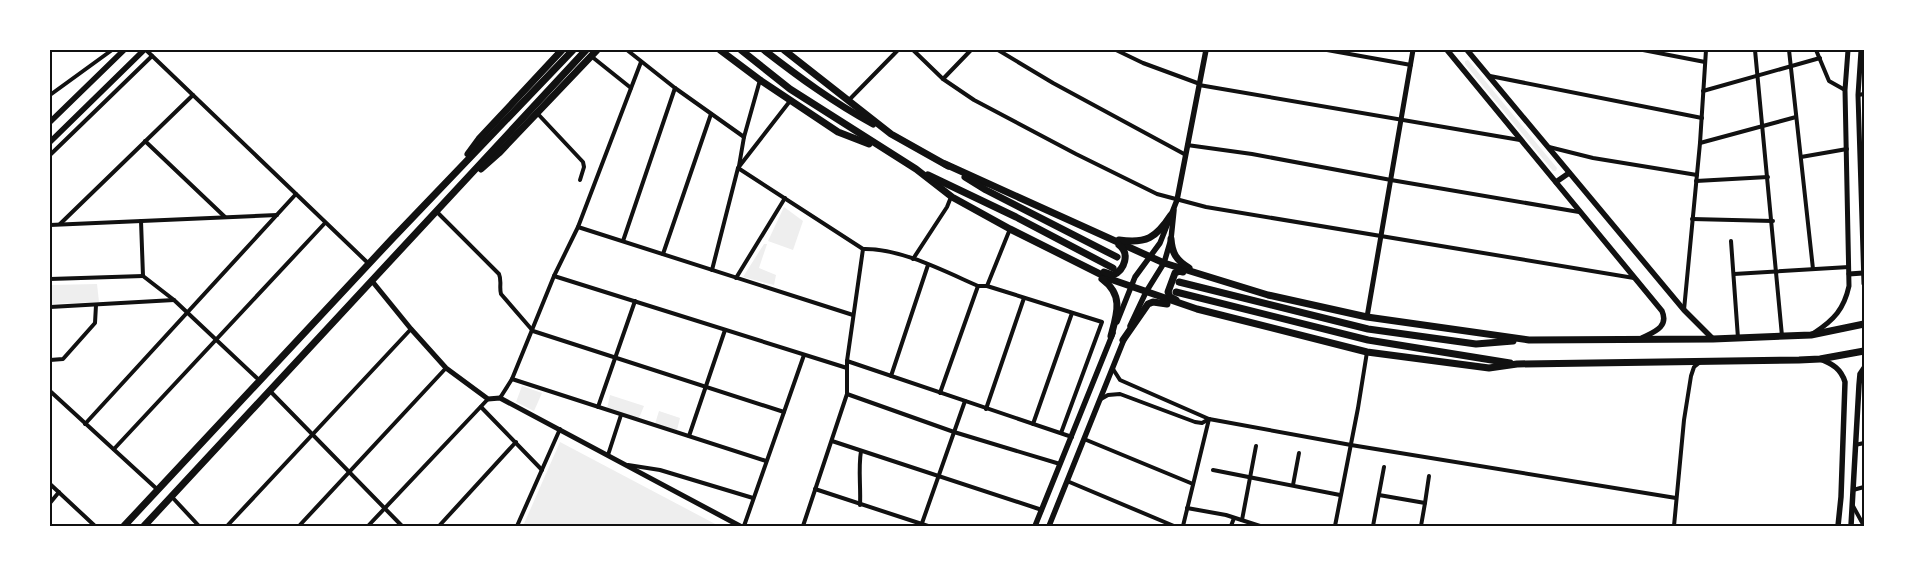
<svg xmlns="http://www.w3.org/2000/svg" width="1914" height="576" font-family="Overpass,sans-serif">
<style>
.green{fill:#eee}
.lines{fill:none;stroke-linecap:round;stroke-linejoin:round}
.minor{stroke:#111;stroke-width:4}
.tertiary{stroke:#111;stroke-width:5}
.secondary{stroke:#111;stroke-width:5.5}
.trunk{stroke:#111;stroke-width:7}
.neatline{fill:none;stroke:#111;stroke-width:2}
</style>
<rect width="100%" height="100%" fill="#fff"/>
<!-- green -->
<g class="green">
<path d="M1468,60L1557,168L1556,171H1553L1465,64V61Z"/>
<path d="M784,207L803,221L793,250L768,241Z"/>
<path d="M764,244H767L759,268L776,275L774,285L743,277Z"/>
<path d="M97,284L99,302L50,304V285Z"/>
<path d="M522,386L542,393L534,411L516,402Z"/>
<path d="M610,395L644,406L639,418L607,409Z"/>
<path d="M659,411L680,418L677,430L655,424Z"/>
<path d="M560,442L719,526H523Z"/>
</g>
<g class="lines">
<!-- minor -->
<g class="minor">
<path d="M146,50L369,264"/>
<path d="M627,50L675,88L744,137"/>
<path d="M913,50L943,79L974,100L1076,154L1157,194L1206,207L1634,278"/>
<path d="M998,50L1053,83L1186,155"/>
<path d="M1116,50L1143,63L1200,84"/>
<path d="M1327,50L1411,65"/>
<path d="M1643,50L1705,62"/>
<path d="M1755,50L1782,336"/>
<path d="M1789,50L1813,269"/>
<path d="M1816,50L1829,81L1845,90"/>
<path d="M591,56L631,88"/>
<path d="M1490,76L1702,118"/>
<path d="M943,79L971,50"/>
<path d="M1199,85L1520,140"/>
<path d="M1703,91L1820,58"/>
<path d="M50,95L112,50"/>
<path d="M1858,95L1864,94"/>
<path d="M849,100L898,50"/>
<path d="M537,113L583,162L584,167L580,180"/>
<path d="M145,141L225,217"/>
<path d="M1700,143L1796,117"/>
<path d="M1187,145L1252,154L1391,180L1579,212"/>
<path d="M1549,147L1593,158L1697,175"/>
<path d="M50,155L152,56"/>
<path d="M1801,157L1847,149"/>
<path d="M739,166L744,137L760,80"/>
<path d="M738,168L863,249C900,248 944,271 978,286H987L1102,322L1061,433"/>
<path d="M1696,181L1768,177"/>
<path d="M437,212L499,274C502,281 499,287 501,294L533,331L784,412"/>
<path d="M1692,219L1773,221"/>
<path d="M141,221L143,276"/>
<path d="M60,224L193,95"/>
<path d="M50,225L277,215"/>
<path d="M578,227L853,315"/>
<path d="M623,241L675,88"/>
<path d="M1731,241L1738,338"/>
<path d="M663,254L711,114"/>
<path d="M913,259L947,207L951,197"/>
<path d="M712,270L738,168L790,101"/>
<path d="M1734,274L1849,267"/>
<path d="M143,276L174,300L260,381"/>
<path d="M554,276L847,368"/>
<path d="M736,278L785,198"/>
<path d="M50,279L143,276"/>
<path d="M987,286L1010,229"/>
<path d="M50,307L174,300"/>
<path d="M1684,310L1700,143L1706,50"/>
<path d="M50,360L63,359L95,323L96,305"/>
<path d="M847,361L1072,437"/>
<path d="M1113,369L1120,380L1209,419L1351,445L1676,498"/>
<path d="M891,376L928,265"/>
<path d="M512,379L766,461"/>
<path d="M50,391L158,490"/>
<path d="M270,391L402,526"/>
<path d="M940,393L978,286"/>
<path d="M847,394L954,432L1060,464"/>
<path d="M500,398L512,379L554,276L578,227L641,62"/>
<path d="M1101,399L1108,395L1120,394L1195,422L1202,423L1209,419"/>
<path d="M481,407L542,470"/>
<path d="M598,407L635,301"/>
<path d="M986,409L1024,298"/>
<path d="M85,424L296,194"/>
<path d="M1033,424L1072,313"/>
<path d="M689,436L725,330"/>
<path d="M1084,439L1193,484"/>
<path d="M832,441L1042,510"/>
<path d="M1855,445L1864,443"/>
<path d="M114,449L325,223"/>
<path d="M608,455L621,415"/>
<path d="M628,465L660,470L753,498"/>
<path d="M1213,470L1340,495"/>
<path d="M1067,481L1174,526"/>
<path d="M50,484L95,526"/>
<path d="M1293,485L1299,453"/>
<path d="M815,489L928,526"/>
<path d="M1853,490L1864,487"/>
<path d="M1379,495L1425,503L1421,526"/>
<path d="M172,497L199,526"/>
<path d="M50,503L59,492"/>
<path d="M1425,503L1429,476"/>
<path d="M860,505C861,487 858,469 861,451"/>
<path d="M1853,506L1864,526"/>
<path d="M1187,508L1226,515L1260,526"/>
<path d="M1242,520L1256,446"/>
<path d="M227,526L411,329"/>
<path d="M299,526L446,368"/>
<path d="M368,526L488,399"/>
<path d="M439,526L516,442"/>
<path d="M517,526L560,429"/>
<path d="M744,526L804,355"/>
<path d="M803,526L847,394V361L863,249"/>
<path d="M921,526L965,401"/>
<path d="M1183,526L1209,419"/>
<path d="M1231,526L1234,518"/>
<path d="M1335,526L1358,408L1367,352"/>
<path d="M1373,526L1384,467"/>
<path d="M1674,526L1684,420L1691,376L1694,367L1699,363"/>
</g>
<!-- tertiary -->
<g class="tertiary">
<path d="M1861,50L1858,95L1864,284"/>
<path d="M1849,274L1863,273"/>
<path d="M372,281L411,329L446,368L488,399L500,398L740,526"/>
<path d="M1367,317L1413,50"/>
<path d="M1814,333C1834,320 1844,309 1849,286L1845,90L1848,50"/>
</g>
<!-- secondary -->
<g class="secondary">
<path d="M1447,50L1662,311C1669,327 1654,332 1642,338"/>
<path d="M1467,50L1684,310L1713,339"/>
<path d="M50,122L124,50"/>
<path d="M50,142L144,50"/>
<path d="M1556,182L1569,173"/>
<path d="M1117,322L1135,277L1160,243L1177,200L1206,50"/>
<path d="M1130,326L1146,292L1164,263L1171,239L1174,210"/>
<path d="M1820,359C1833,364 1841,369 1845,382L1841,497L1838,526"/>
<path d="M1035,526L1113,333"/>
<path d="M1049,526L1125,337"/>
<path d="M1851,526L1859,385L1860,374L1864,368"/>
</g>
<!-- trunk -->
<g class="trunk">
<path d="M720,50L760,80L838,132L869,144"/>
<path d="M741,50L790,89L916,169L952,197L1010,229L1110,279L1197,309L1367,352L1489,368L1517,364L1799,360L1820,359L1864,351"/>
<path d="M764,50C799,77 834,103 873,124"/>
<path d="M784,50L891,134L948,166"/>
<path d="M468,154L479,139L562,50"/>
<path d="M945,164L1164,263L1268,295L1367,317L1529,340L1713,339L1811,335L1864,324"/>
<path d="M481,169L499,153L597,50"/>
<path d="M928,175L1016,217L1113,268"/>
<path d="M965,177L986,190L1117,257"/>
<path d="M1171,239C1172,253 1176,260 1189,268"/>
<path d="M1119,240C1146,244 1156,238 1171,215"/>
<path d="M1104,272L1113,275C1125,270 1130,253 1119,245"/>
<path d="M1102,279C1124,295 1117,314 1111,336"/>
<path d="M1179,282L1368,329L1476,344L1513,341"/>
<path d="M1176,292L1368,340L1510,363"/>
<path d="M1176,300L1170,297L1168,292L1175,273L1179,271L1183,272"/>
<path d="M1123,340L1148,304L1153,302L1167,304"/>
<path d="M124,526L392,239L573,50"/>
<path d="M144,526L586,50"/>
</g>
</g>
<!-- border -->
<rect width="1914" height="576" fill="none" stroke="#ffffff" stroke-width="102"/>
<rect x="51" y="51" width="1812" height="474" class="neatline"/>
</svg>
